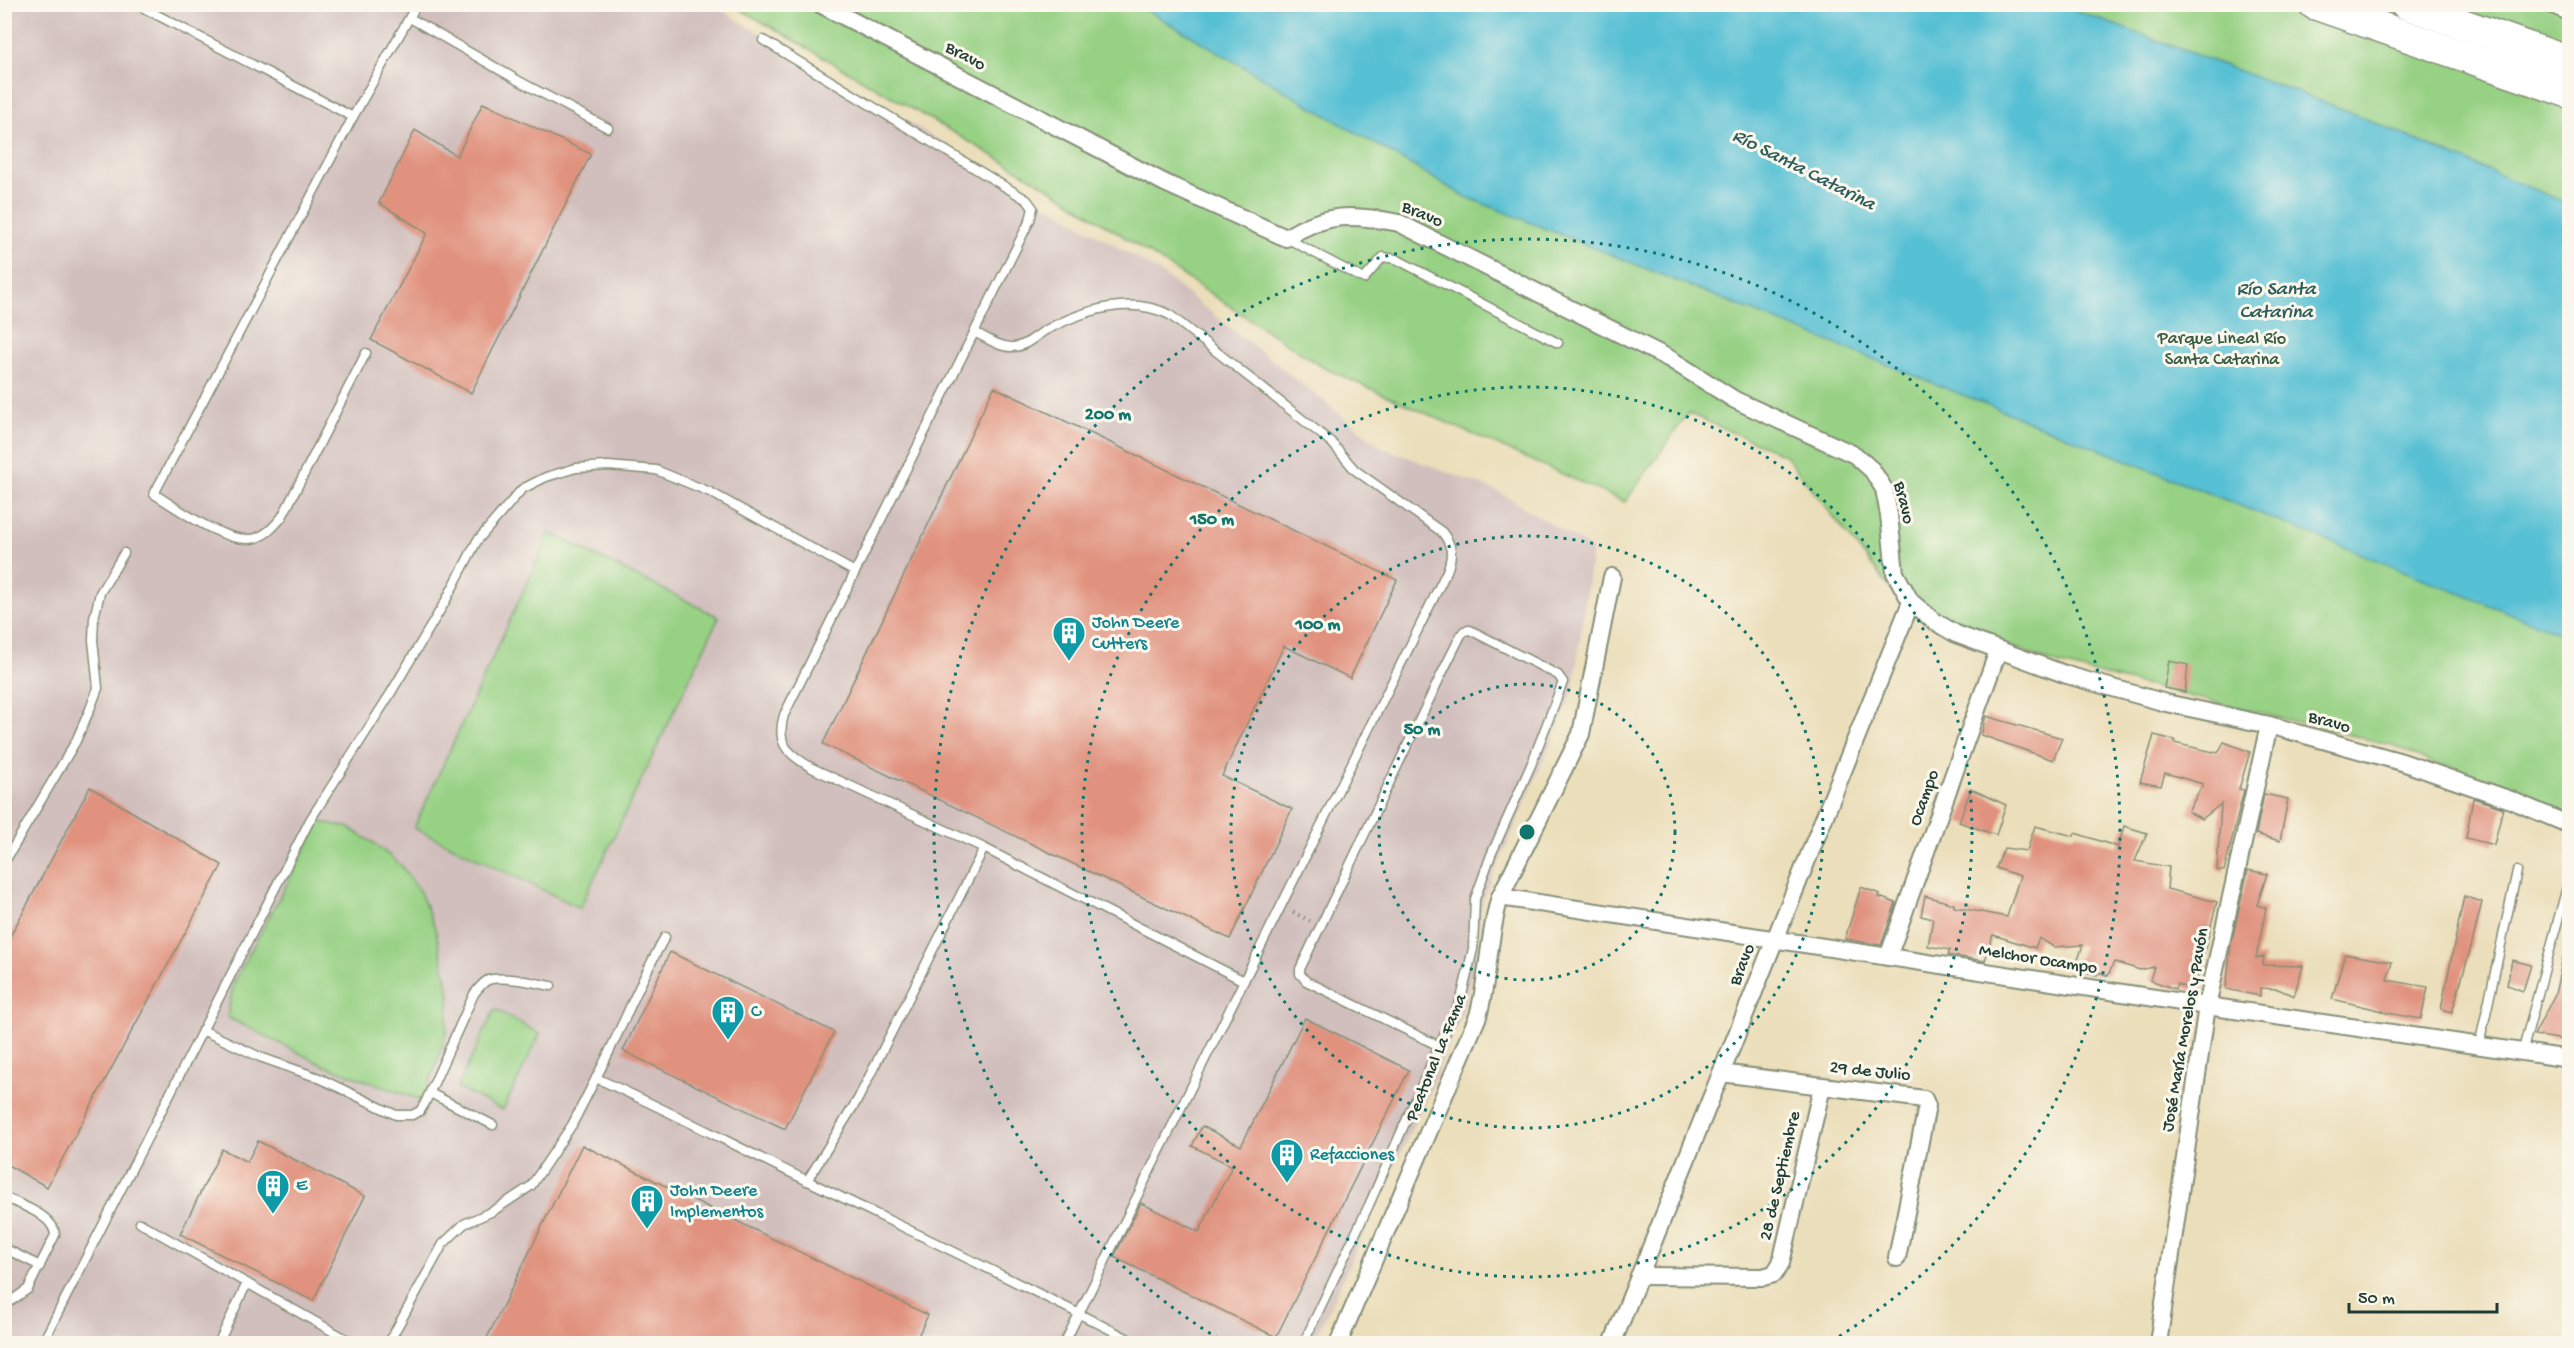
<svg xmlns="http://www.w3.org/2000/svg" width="2574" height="1348" font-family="'Gochi Hand',sans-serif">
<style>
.industrial{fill:#d1bfbd}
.green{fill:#97d184;stroke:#5b875c;stroke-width:1.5}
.water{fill:#57c0d4;stroke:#3b7e84;stroke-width:1.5}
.building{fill:#e0927e}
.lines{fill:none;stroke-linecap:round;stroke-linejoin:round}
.lane-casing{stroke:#858e77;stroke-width:11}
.street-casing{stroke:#858e77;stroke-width:20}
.secondary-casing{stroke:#858e77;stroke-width:26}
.highway-casing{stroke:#858e77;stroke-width:33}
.path{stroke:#858e77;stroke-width:4;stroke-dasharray:1.5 4.5;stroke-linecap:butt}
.lane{stroke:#fff;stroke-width:8}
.street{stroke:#fff;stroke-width:16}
.secondary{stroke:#fff;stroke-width:22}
.highway{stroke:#fff;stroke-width:30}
.ring{fill:none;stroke:#0f766e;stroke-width:3;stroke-dasharray:3 6}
.labels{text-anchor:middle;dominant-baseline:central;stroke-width:6;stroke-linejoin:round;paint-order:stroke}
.street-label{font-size:18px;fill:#1f3d34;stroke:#fbf7ec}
.park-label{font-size:18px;fill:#375b44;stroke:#fbf7ec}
.culture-label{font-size:18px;fill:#0d838f;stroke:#fbf7ec;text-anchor:start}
.water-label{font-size:20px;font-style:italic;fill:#2d5e5c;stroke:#fbf7ec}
.centre{fill:#0f766e;stroke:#fbf7ec;stroke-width:3}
.ring-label{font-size:18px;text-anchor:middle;font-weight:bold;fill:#0f766e;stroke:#fbf7ec;stroke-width:6;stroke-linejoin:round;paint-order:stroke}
</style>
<rect width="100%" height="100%" fill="#fbf7ec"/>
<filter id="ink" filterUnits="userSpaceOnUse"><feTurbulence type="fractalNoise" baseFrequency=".0167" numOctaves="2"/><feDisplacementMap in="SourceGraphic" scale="12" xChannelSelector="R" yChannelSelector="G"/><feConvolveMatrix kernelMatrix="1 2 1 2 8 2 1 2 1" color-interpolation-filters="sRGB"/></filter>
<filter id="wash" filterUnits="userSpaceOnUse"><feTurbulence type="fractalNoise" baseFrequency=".008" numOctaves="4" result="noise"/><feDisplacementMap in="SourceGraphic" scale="24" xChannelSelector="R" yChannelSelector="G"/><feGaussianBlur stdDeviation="1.35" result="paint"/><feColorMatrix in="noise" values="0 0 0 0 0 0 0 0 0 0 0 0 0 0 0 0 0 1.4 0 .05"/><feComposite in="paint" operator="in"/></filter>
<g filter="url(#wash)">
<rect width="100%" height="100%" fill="#ebdeba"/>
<!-- industrial -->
<path class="industrial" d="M5,5H713L1158,271L1383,448L1497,491L1592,549L1573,692L1482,902L1476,958L1463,1010L1432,1085L1313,1343L5,1344Z"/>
<!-- green -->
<g class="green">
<path d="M733,5H2569V816L2540,809L2392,745L2057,664L1903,605L1785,455L1688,413L1625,502L1324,368L1054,191Z"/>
<path d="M550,533L719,617L580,908L414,828Z"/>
<path d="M320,822L348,827L375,844L401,865L420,892L435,928L450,995L446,1033L435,1069L421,1100L325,1066L227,1017L234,982Z"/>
<path d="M495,1009L540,1034L503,1110L457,1088Z"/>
</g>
<!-- water -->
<path class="water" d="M1138,5H2061L2337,107L2569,204V637L1464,196Z"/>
<g id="blocks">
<!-- building -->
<g class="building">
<path d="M483,103L591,154L471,393L371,340L427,233L379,203L415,130L457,156Z"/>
<path d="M994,387L1397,580L1350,678L1284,646L1222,776L1292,809L1230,939L823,744Z"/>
<path d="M2169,661L2188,665L2185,692L2164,688Z"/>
<path d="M1986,716L2062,738L2053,760L1981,735Z"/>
<path d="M2154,735L2175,740L2174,743L2218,753L2224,742L2250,752L2239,789L2244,790L2224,871L2217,870L2221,804L2202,819L2188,812L2203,784L2165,773L2161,786L2140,782Z"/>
<path d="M90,787L222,865L47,1187L4,1163V948Z"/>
<path d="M1971,789L2006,805L1996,835L1959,822Z"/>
<path d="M2264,794L2288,799L2280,841L2256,834Z"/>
<path d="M2473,798L2503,808L2494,845L2466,838Z"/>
<path d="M2035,826L2074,836L2075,833L2118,847L2124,826L2147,833L2135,861L2169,867L2167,889L2217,902L2194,991L2177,984L2175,989L2150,980L2154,967L2140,970L2114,962L2108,976L2099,972L2097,975L2086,973L2075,969L2083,945L2054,947L2039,938L2035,948L1993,935L1985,961L1948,955L1950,950L1928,946L1933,919L1921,916L1925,896L1954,904V907L2007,917L2020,876L1996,868L2004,848L2027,851Z"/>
<path d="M2248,870L2267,874L2257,905L2266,908L2256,958L2264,957L2263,965L2303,966L2294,996L2278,989L2260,988V996L2226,989L2231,944Z"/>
<path d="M1861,887L1880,894L1879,897L1896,903L1881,945L1845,939Z"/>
<path d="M2464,896L2482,902L2471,947L2452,1012L2441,1009Z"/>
<path d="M670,952L834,1032L785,1129L623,1051Z"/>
<path d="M2345,954L2392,962L2387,980L2428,987L2421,1019L2382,1012L2383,1011L2332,999Z"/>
<path d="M2563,958H2570V1041L2534,1035L2555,994Z"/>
<path d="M2512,960L2531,965L2523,991L2507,985Z"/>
<path d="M1305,1018L1409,1070L1276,1337L1114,1257L1141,1203L1199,1232L1232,1166L1192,1146L1202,1126L1241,1146Z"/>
<path d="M258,1141L365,1196L313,1301L180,1234L222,1149L247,1162Z"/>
<path d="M582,1145L928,1315L914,1344H484Z"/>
</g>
</g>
</g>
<g filter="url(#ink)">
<use href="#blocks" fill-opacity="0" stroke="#858e77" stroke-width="1.5"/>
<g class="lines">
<!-- lane casing -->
<g class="lane-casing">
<g id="lane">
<path d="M136,4L353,117L154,494C179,509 228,546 256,538C268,534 275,525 282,517L366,353"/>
<path d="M410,18L519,81L608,128"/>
<path d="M763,40L1027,200L1033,208L1030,220L784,715C775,745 789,754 812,768L984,848L1244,981"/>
<path d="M353,117L417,4"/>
<path d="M1286,238L1364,279L1383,257L1396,259L1558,343"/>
<path d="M974,332C985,337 1000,348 1013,347C1025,347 1035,336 1046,330C1084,310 1130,295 1170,315L1331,442L1355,470L1442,532C1453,546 1453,555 1447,571L1064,1344"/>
<path d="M1470,630L1558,675L1563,682L1531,765L1491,855L1475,899L1473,949L1461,999L1439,1046L1306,981L1300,974V969L1443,671L1461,635L1464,631Z"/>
<path d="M4,863L76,741L90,709L98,688L93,640L94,618L100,593L124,553"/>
<path d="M202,1030L260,1057L319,1078L396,1115H412L420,1111L425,1103L474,994C478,989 482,983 488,980C502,975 535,983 551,986"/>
<path d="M2479,1046L2517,871"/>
<path d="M2522,1053L2570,876"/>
<path d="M596,1078C621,1031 639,982 665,937"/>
<path d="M430,1093L493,1125"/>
<path d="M807,1181L858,1099L984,848"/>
<path d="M4,1197C20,1205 54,1215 55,1235L28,1289L8,1303L4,1301"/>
<path d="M140,1223L355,1344"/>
<path d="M4,1248L40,1266"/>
<path d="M42,1344L310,820L389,696L445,602L477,541L522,489L546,477L576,468L608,466L656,470L710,492L855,572"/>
<path d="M218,1344L247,1283"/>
<path d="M388,1344L443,1244L464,1224L493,1211L531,1186L572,1125L596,1078C668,1110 737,1147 808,1181C919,1235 1029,1287 1138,1344"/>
<path d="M1303,1344L1369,1205L1439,1046"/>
</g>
</g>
<!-- street casing -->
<g class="street-casing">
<g id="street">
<path d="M820,4L1165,183L1286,238C1325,212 1354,214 1399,223L1670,359L1735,400L1855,455L1872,470L1884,489L1889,515L1895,573L1911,602L1934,621L1956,634L2067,675L2166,703L2269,725L2402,762L2511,800L2570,825"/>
<path d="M1500,897L2207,1006L2570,1059"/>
<path d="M1888,957L1998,651"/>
<path d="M1721,1073L1924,1099L1927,1106L1897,1258"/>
<path d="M1639,1276L1763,1277L1774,1274L1781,1263L1822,1087"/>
<path d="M1338,1344L1478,1016C1489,977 1488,936 1500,897L1581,734L1612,577"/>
<path d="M1612,1344L1911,602"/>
<path d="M2158,1344L2207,1006L2269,725"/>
</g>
</g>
<!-- secondary casing -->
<g class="secondary-casing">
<path id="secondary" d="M2558,4L2570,9"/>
</g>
<!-- highway casing -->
<g class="highway-casing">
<g id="highway">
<path d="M2314,4L2570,93"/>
<path d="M2406,4L2570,62"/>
</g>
</g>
<!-- path -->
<path class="path" d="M1293,912L1310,921"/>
<!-- lane -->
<use href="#lane" class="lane"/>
<!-- street -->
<use href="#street" class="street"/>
<!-- secondary -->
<use href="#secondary" class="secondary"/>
<!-- highway -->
<use href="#highway" class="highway"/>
</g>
</g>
<!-- distance rings -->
<g class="ring">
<circle cx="1527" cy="832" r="148"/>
<circle cx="1527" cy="832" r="296"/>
<circle cx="1527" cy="832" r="445"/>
<path d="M1226 1343A593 593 0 1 1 1828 1343"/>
</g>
<!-- icons -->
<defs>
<g id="building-pin" transform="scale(1.725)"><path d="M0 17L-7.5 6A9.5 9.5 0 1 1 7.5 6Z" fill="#0f9aa8" stroke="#fbf7ec"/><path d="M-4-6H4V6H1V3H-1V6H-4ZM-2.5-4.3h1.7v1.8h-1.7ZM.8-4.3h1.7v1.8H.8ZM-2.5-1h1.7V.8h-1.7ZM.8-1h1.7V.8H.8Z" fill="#fff"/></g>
</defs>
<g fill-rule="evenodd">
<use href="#building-pin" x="1069" y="633"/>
<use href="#building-pin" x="728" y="1012"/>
<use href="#building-pin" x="1287" y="1155"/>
<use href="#building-pin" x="273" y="1186"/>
<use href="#building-pin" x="647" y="1201"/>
</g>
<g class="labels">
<!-- street labels -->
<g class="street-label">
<text transform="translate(965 57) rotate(28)">Bravo</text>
<text transform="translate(1422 215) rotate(23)">Bravo</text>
<text transform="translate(1903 503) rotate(76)">Bravo</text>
<text transform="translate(2329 723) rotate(16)">Bravo</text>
<text transform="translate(1925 798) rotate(-70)">Ocampo</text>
<text transform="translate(2038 960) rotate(9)">Melchor Ocampo</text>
<text transform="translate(1743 965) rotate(-68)">Bravo</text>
<text transform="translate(2186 1030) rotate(-80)">José María Morelos y Pavón</text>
<text transform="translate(1437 1058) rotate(-68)">Peatonal La Fama</text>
<text transform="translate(1870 1072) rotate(6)">29 de Julio</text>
<text transform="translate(1781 1176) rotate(-77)">28 de Septiembre</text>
</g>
<!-- park labels -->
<g class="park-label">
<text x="2222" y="339">Parque Lineal Río<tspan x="2222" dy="21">Santa Catarina</tspan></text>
</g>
<!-- culture labels -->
<g class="culture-label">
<text x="1092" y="623">John Deere<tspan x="1092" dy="21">Cutters</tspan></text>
<text x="751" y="1012">C</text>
<text x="1310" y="1155">Refacciones</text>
<text x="296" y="1186">E</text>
<text x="670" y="1191">John Deere<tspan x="670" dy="21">Implementos</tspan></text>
</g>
<!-- water labels -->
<g class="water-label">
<text transform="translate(1803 171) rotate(27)">Río Santa Catarina</text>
<text x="2276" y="290">Río Santa<tspan x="2276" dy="23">Catarina</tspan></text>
</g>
</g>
<circle cx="1527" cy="832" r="9" class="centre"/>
<g class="ring-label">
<text x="1108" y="419">200 m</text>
<text x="1212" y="524">150 m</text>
<text x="1318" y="629">100 m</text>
<text x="1422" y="734">50 m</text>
</g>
<!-- margin -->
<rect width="2574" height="1348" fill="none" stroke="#fbf7ec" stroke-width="24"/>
<!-- scale -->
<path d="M2349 1303v9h148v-9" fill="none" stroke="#1f3d34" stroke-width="3"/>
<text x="2358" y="1303" font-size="18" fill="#1f3d34" stroke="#fbf7ec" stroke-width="4.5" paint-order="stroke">50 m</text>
</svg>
